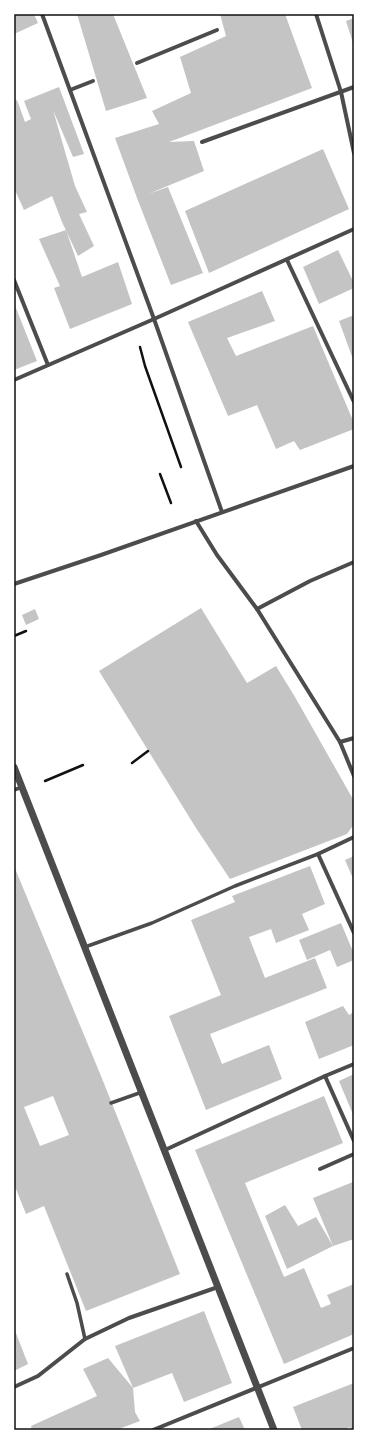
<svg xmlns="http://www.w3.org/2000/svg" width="368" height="1444" font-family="'Source Sans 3',sans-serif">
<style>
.building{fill:#c4c4c4;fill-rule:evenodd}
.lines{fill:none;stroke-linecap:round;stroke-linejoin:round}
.path{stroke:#111;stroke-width:2.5}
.pedestrian{stroke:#4c4c4c;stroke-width:3.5}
.minor{stroke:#4c4c4c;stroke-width:4}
.tertiary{stroke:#4c4c4c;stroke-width:7}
.neatline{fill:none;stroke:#111;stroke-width:1.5}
</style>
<rect width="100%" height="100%" fill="#fff"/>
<!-- building -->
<g class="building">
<path d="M14,14H34L38,23L14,34Z"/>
<path d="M77,14H113L147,98L106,111Z"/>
<path d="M220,14H285L312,88L169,142L194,141L204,171L148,194L168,187L203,273L171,285L137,198L115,138L159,124L152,111L191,93L180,57L226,36Z"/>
<path d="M354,18V46L346,21Z"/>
<path d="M59,87L84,154L73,157L53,110L75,186L87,212L79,214L94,246L78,256L62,222L52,196L24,210L14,188V101L17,100L25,122L31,119L24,101Z"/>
<path d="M323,149L349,209L209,273L185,211Z"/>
<path d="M66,230L82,277L118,262L132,304L70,329L54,288L60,286L39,239Z"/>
<path d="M338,250L354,283V288L319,304L303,267Z"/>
<path d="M262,291L275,321L227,338L236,356L313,326L354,423V429L300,450L294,441L276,449L257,405L228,416L188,322Z"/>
<path d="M14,303L37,361L14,370Z"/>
<path d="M354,315V362L339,321Z"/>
<path d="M201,608L247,683L276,666L295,697L354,801V824L347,834L230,879L196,828L99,671Z"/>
<path d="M35,609L39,619L26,625L22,615Z"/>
<path d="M354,856V881L345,860Z"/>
<path d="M14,866L101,1076L180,1274L86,1311L44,1206L26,1214L14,1184ZM53,1096L69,1135L40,1146L24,1107Z"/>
<path d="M310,866L325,904L302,914L309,930L276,943L271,929L249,937L265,978L315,958L327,988L210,1034L222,1064L269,1045L282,1079L206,1110L169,1016L221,995L191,920L235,902L232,896Z"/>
<path d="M341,923L354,954V960L337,967L330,950L307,960L299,940Z"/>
<path d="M343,1006L349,1015L354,1012V1045L319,1059L305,1022Z"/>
<path d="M354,1074V1117L339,1081Z"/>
<path d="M324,1096L343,1143L245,1183L284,1277L304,1268L321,1308L331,1304L327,1295L354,1284V1334L284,1364L195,1150Z"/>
<path d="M353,1182L354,1185V1239L333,1246L313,1198Z"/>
<path d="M285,1205L298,1226L316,1217L333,1246L287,1269L265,1216Z"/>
<path d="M204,1311L232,1383L184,1402L172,1373L133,1388L115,1346Z"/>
<path d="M14,1328L28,1364L14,1371Z"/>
<path d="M108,1358L133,1388L135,1412L140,1421L116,1430H32L31,1426L97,1396L83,1369Z"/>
<path d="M354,1383V1430H351L350,1427L343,1430H302L293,1407Z"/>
<path d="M239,1417L245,1430H207Z"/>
</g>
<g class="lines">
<!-- path -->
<g class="path">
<path d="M140,347L145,366L181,467"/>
<path d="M160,474L171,503"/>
<path d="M14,636L26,631"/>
<path d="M132,763L148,751"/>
<path d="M45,781L83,765"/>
</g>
<!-- pedestrian -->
<g class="pedestrian">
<path d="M14,790L22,787"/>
<path d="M85,947L152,923L235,886L318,854"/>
<path d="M111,1103L142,1092"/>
<path d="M67,1274L77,1303L85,1339"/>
</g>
<!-- minor -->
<g class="minor">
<path d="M42,14L154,319L222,512"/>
<path d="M316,14L341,92L354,153"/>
<path d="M137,63L217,30"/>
<path d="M70,90L93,81"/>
<path d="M202,142L354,87"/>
<path d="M287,260L354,402"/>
<path d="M14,280L48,365"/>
<path d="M14,380L154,319L354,229"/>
<path d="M196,521L217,555L257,609L340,742L354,776"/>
<path d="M14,584L101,555L354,466"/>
<path d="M257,609L310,581L354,562"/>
<path d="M340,742L354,738"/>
<path d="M354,837L318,854L354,933"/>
<path d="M325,1076L354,1141"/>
<path d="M165,1150L325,1076L354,1064"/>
<path d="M320,1169L354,1154"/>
<path d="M14,1387L38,1376L85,1339L129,1318L218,1287"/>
<path d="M153,1430L354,1348"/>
</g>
<!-- tertiary -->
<path class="tertiary" d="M14,767L274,1430"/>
</g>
<!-- border -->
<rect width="368" height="1444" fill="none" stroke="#ffffff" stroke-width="30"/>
<rect x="15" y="15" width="338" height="1414" class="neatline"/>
</svg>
